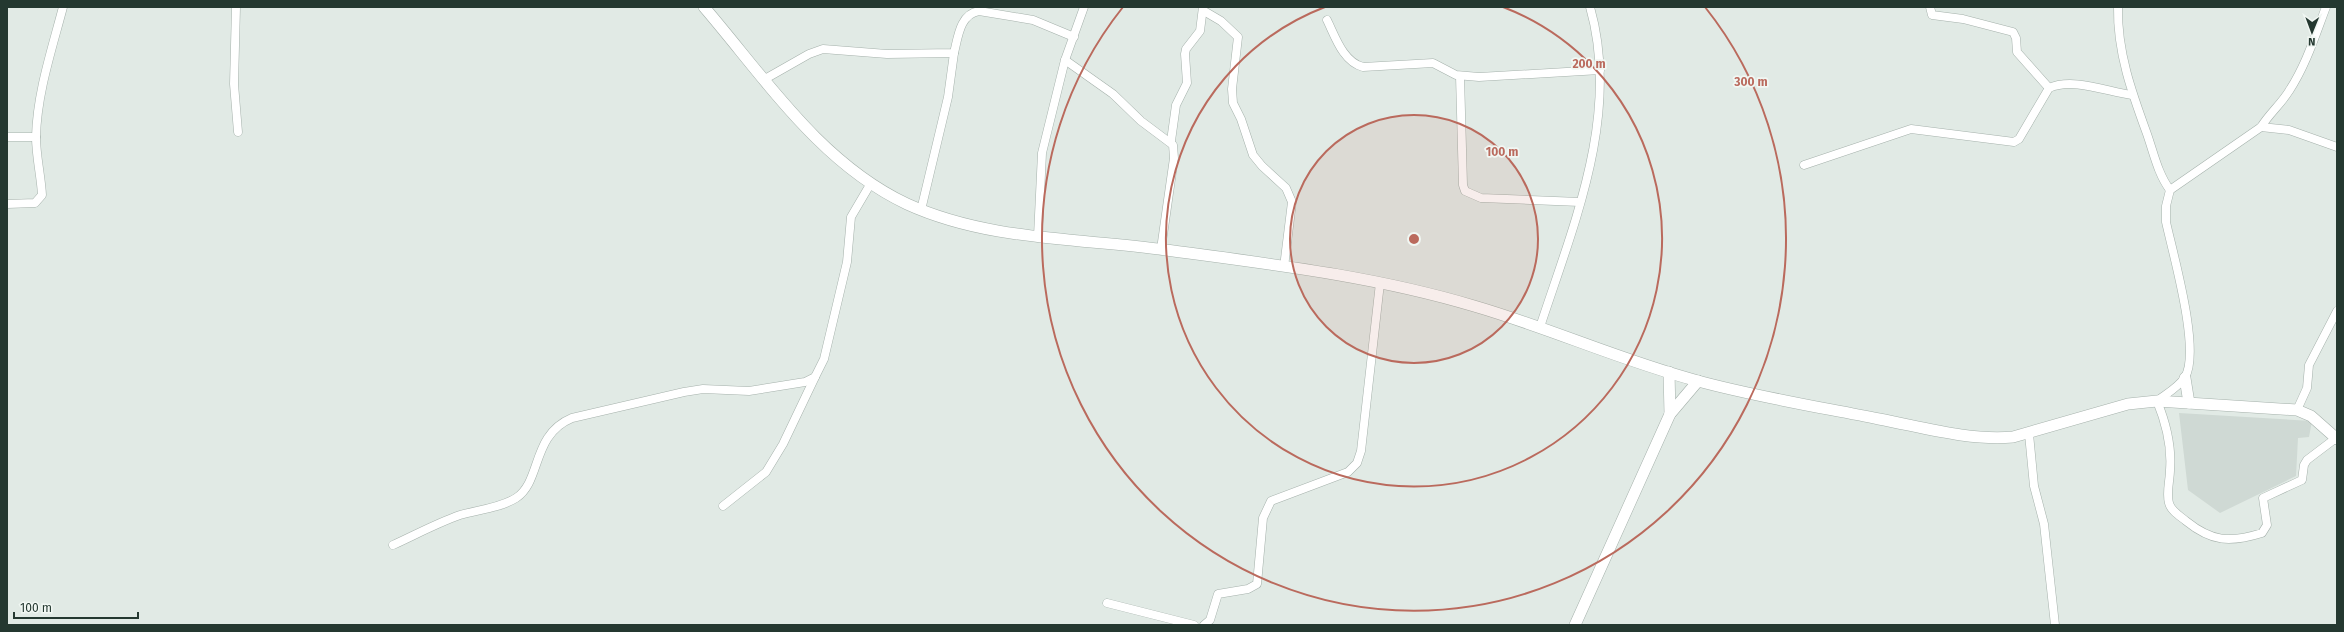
<svg xmlns="http://www.w3.org/2000/svg" width="2344" height="632" font-family="'Fira Sans',sans-serif">
<style>
.built{fill:#cfd9d4}
.lines{fill:none;stroke-linecap:round;stroke-linejoin:round}
.minor-casing{stroke:#a5b1ab;stroke-width:9}
.tertiary-casing{stroke:#a5b1ab;stroke-width:12}
.minor{stroke:#fff;stroke-width:8}
.tertiary{stroke:#fff;stroke-width:11}
.ring{fill:none;stroke:#ba6a5d;stroke-width:2}
.centre{fill:#ba6a5d;stroke:#f1f7f3;stroke-width:2}
.ring-label{font-size:12px;text-anchor:middle;font-weight:bold;fill:#ba6a5d;stroke:#f1f7f3;stroke-width:3.5;stroke-linejoin:round;paint-order:stroke}
</style>
<rect width="100%" height="100%" fill="#e1eae5"/>
<!-- built -->
<path class="built" d="M2179,413L2312,421L2309,437L2298,438L2296,476L2220,513L2188,490Z"/>
<g class="lines">
<!-- minor casing -->
<g class="minor-casing">
<g id="minor">
<path d="M236,7L234,84L238,132"/>
<path d="M1930,7L1932,15L1963,19L2013,32L2016,38L2017,52L2049,88"/>
<path d="M2118,7C2117,52 2132,93 2147,134C2154,154 2158,174 2170,190"/>
<path d="M2326,7C2315,36 2306,65 2289,91C2281,104 2269,114 2261,127L2170,190L2166,206V222C2173,254 2201,351 2185,377C2179,387 2166,394 2157,401C2166,423 2172,446 2170,470C2170,480 2166,493 2169,503C2171,511 2180,516 2186,521C2212,542 2230,543 2262,533L2267,525L2263,498L2302,480L2304,465L2307,460L2336,438"/>
<path d="M1204,11L1221,21L1238,37L1232,89L1233,103L1241,119L1253,155L1262,166L1286,188L1292,202L1284,267"/>
<path d="M1327,20C1335,36 1343,62 1363,67L1433,63L1456,75L1479,77L1600,70"/>
<path d="M1065,60L1113,94L1141,121L1173,145L1174,158L1161,249"/>
<path d="M1460,76L1463,185L1465,191L1481,198L1580,202"/>
<path d="M765,79L809,54L823,49L887,54L954,53C958,37 960,14 979,11L1033,20L1074,37"/>
<path d="M2261,127L2289,130L2337,147"/>
<path d="M7,137H36"/>
<path d="M1171,141L1176,105L1187,83L1185,54L1186,49L1200,31L1203,7"/>
<path d="M1804,165L1911,129L2014,142L2019,139L2049,88C2073,77 2108,92 2132,95"/>
<path d="M7,204L35,203L42,195C41,176 36,156 36,137C37,93 52,49 63,7"/>
<path d="M921,210L948,97L954,53"/>
<path d="M1038,236L1042,153L1065,60L1084,7"/>
<path d="M1540,327C1573,226 1621,115 1590,7"/>
<path d="M2297,410L2307,388L2309,365L2337,311"/>
<path d="M2029,434L2034,486L2044,524L2055,625"/>
<path d="M723,506L766,472L783,444L815,377"/>
<path d="M393,545C415,535 437,523 460,515C477,510 500,508 516,498C542,481 531,435 572,418L684,392L703,389L749,391L805,382L815,377L824,359L847,262L851,217L871,183"/>
<path d="M1107,603L1194,625"/>
<path d="M1204,625L1210,620L1218,594L1248,589L1257,584L1263,518L1271,501L1348,472L1357,463L1361,451L1380,283"/>
</g>
</g>
<!-- tertiary casing -->
<g class="tertiary-casing">
<g id="tertiary">
<path d="M704,7C765,78 820,163 907,204C988,241 1080,238 1166,250C1270,264 1374,276 1474,306C1550,328 1622,361 1698,381C1757,397 1819,407 1879,419C1922,427 1969,441 2013,437L2128,404L2157,401L2297,410L2311,416L2337,439"/>
<path d="M1669,372L1670,414"/>
<path d="M2185,378L2189,403"/>
<path d="M1575,625L1670,414L1698,381"/>
</g>
</g>
<!-- minor -->
<use href="#minor" class="minor"/>
<!-- tertiary -->
<use href="#tertiary" class="tertiary"/>
</g>
<!-- distance rings -->
<circle cx="1414" cy="239" r="124" fill="#ba6a5d" fill-opacity=".12"/>
<g class="ring">
<circle cx="1414" cy="239" r="124"/>
<path d="M1503 7A248 248 0 1 1 1325 7"/>
<path d="M1705 7A372 372 0 1 1 1123 7"/>
</g>
<circle cx="1414" cy="239" r="6" class="centre"/>
<g class="ring-label">
<text x="1589" y="68">200 m</text>
<text x="1751" y="86">300 m</text>
<text x="1502" y="156">100 m</text>
</g>
<!-- border -->
<rect width="2344" height="632" fill="none" stroke="#243830" stroke-width="16"/>
<!-- north arrow -->
<g transform="translate(2312 32) rotate(181)" stroke="#f1f7f3" stroke-width="3" paint-order="stroke">
<path d="M0-3L7 15L0 10L-7 15Z" fill="#243830"/>
<text y="-6" font-size="11" font-weight="bold" text-anchor="middle" fill="#243830">N</text>
</g>
<!-- scale -->
<path d="M14 612v6h124v-6" fill="none" stroke="#243830" stroke-width="2"/>
<text x="20" y="612" font-size="12" fill="#243830" stroke="#f1f7f3" stroke-width="3" paint-order="stroke">100 m</text>
</svg>
